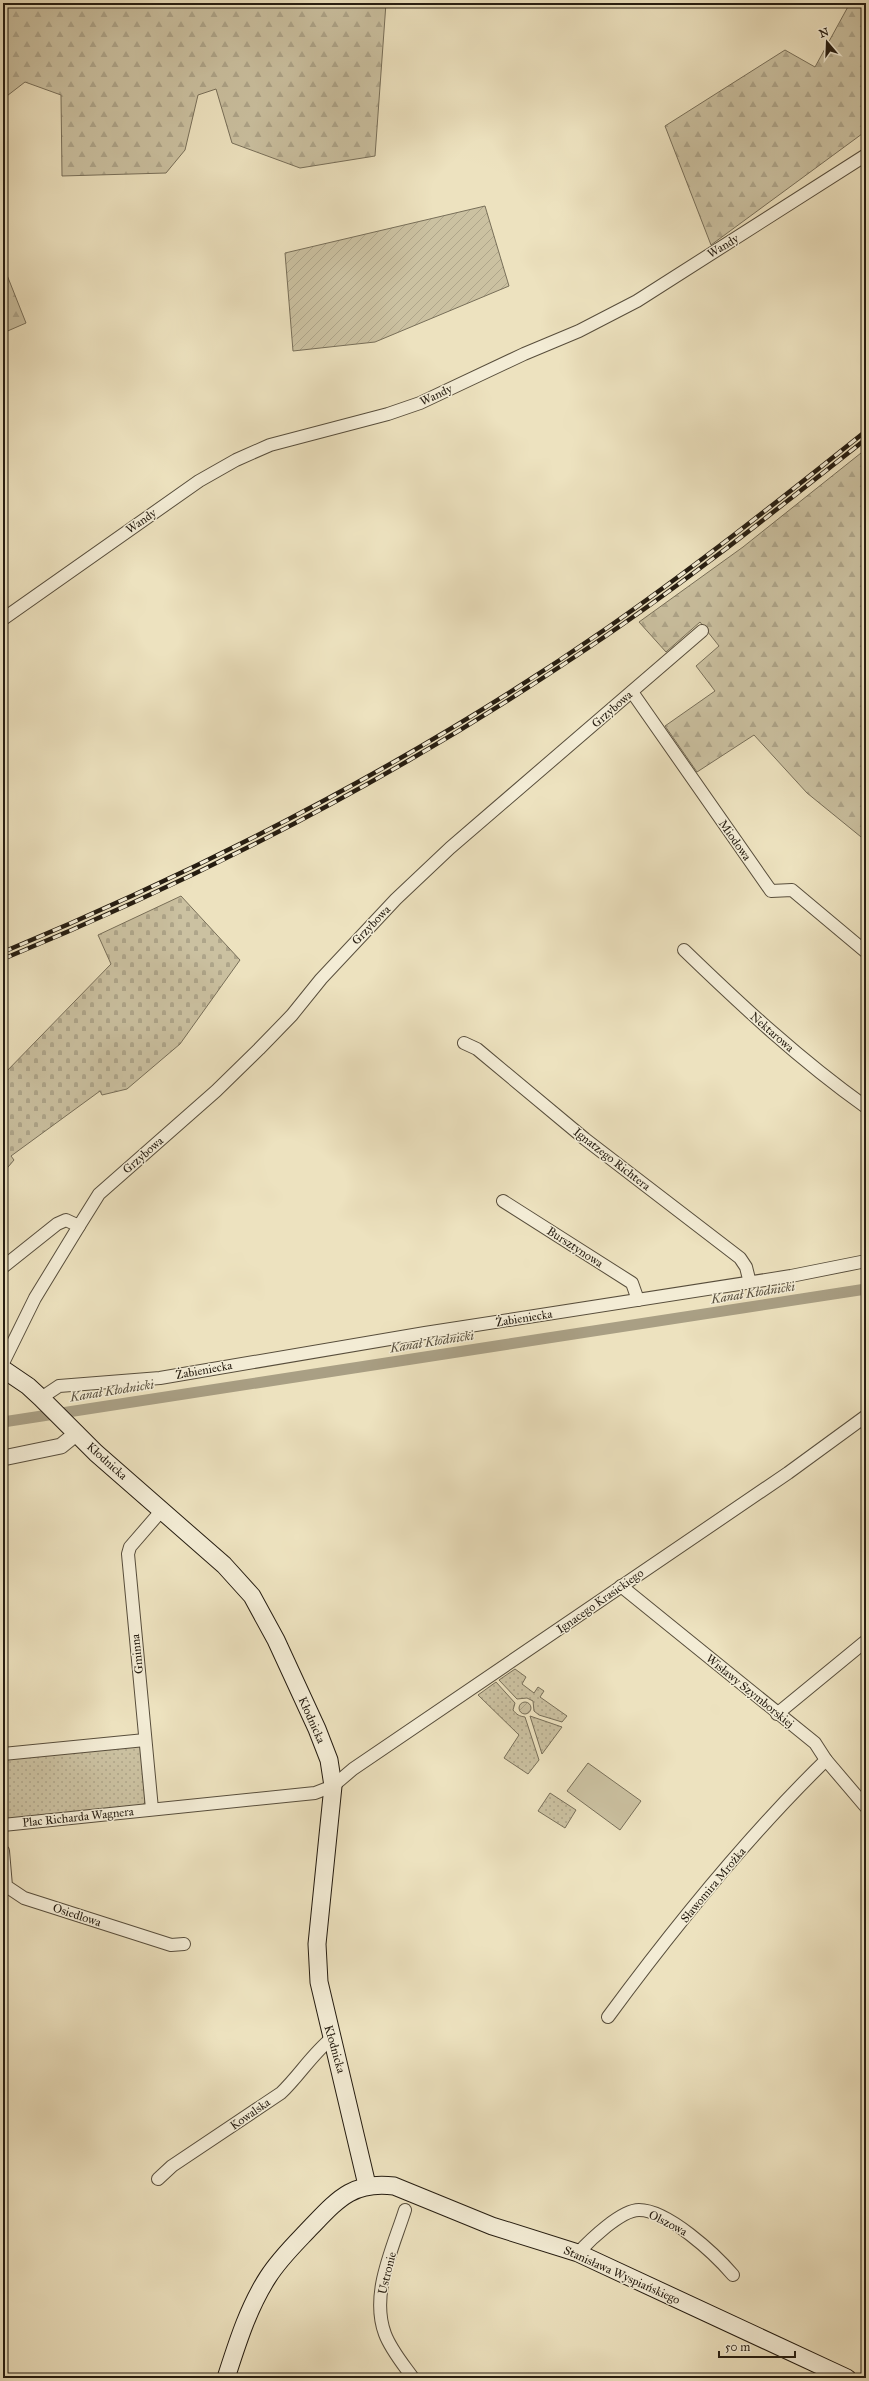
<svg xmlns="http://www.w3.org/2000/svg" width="869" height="2381" font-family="'IM FELL Great Primer',serif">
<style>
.grass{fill:url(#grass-dots);stroke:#786f59}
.forest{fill:url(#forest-firs);stroke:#786f59}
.cemetery{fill:url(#cemetery-stones);stroke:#786f59}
.garden{fill:url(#garden-furrows);stroke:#786f59}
.pitch{fill:#cbc1a1;stroke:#786f59}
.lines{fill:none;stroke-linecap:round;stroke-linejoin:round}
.canal{stroke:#a99f84;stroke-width:11}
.minor-casing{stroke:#584e3c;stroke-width:14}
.tertiary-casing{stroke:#584e3c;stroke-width:17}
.secondary-casing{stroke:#261d11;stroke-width:19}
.minor{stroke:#f3ecd5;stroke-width:12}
.tertiary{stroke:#f3ecd5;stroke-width:15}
.secondary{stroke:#f3ecd5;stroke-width:17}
.rail-casing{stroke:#261d11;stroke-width:4.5}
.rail{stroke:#f3ecd5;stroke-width:3;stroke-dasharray:9;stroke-linecap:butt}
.labels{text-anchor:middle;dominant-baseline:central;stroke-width:3;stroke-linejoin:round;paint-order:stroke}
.street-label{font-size:12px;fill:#261d11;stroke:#f3ecd5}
.water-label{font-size:13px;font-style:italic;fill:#5a513f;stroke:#f3ecd5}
</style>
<defs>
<pattern id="grass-dots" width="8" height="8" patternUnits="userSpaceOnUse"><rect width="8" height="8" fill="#cbc1a1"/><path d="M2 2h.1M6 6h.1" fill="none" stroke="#aea58a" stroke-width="1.8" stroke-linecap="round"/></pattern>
<pattern id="forest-firs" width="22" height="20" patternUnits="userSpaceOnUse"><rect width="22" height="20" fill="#cbc1a1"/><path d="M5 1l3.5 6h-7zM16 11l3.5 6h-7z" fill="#aea58a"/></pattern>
<pattern id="cemetery-stones" width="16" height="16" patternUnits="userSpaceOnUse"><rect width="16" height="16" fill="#cbc1a1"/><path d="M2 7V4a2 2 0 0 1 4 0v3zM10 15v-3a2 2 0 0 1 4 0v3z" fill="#aea58a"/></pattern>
<pattern id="garden-furrows" width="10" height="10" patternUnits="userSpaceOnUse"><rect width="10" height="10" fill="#cbc1a1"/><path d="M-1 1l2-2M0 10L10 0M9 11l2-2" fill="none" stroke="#aea58a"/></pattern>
</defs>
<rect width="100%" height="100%" fill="#ede2bf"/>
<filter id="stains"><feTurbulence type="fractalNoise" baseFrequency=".005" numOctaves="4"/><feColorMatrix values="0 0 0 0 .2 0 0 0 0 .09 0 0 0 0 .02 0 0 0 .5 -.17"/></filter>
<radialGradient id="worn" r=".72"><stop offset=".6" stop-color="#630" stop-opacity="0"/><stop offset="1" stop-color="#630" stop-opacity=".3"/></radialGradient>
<!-- grass -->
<g class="grass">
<path d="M515,1669L526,1677L522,1684L534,1693L538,1687L544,1691L540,1697L567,1716L562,1722L539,1715L534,1711L533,1701L527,1698L517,1699L499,1680Z"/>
<path d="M496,1682L515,1703L513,1710C517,1715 519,1716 525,1717L539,1760L528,1774L504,1758L519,1735L478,1695Z"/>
<path d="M530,1716L562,1727L542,1754Z"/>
<path d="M141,1745L146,1800L143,1805L7,1819L3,1759Z"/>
<path d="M550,1793L576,1810L565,1828L538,1811Z"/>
</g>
<!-- forest -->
<g class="forest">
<path d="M3,3H386L375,156L300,168L232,143L216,89L198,95L185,150L166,173L62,176L61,95L25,82L3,99Z"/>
<path d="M850,3H866V131L711,245L665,126L785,50L815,67Z"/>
<path d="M3,265L26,323L3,333Z"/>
<path d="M866,449V841L807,793L754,735L697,772L665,726L715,691L696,666L719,646L700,622L666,652L639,622L743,547Z"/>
</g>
<!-- cemetery -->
<path class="cemetery" d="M181,896L240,960L180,1044L127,1089L102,1095L100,1091L11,1156L14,1160L3,1173V1075L111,964L98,935Z"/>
<!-- garden -->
<g class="garden">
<path d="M485,206L509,286L375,342L293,351L285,253Z"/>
<circle cx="525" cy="1708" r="6"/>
</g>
<!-- pitch -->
<path class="pitch" d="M588,1763L641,1801L620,1830L567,1791Z"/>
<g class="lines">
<!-- canal -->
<path class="canal" d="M3,1422L866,1289"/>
<!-- minor casing -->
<g class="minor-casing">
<g id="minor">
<path d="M3,619L199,481L236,460L270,445L388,414L420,403L524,354L579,331L637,301L866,155"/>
<path d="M632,692L771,891L792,890L866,952"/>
<path d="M684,950C742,1006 800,1060 866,1107"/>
<path d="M464,1043L477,1049L585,1139L740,1258L746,1267L750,1283"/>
<path d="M503,1201L632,1283L638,1300"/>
<path d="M3,1267L57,1224L66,1220L79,1226L99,1194L216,1091L259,1049L292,1015L321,979L396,899L450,848L702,631"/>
<path d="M3,1363L35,1298L79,1226"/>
<path d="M41,1398L59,1386L160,1378L425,1333L791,1276L866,1261"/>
<path d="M621,1586L815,1743L826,1760L866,1807"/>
<path d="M777,1714L866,1641"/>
<path d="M3,1754L145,1740"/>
<path d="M152,1809L128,1554L130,1547L162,1510"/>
<path d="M3,1825L315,1793L333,1786L353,1769L788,1473L866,1416"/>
<path d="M3,1851L6,1886L24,1898L171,1945L184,1944"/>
<path d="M608,2017C675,1926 746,1838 826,1760"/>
<path d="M158,2179L172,2166L281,2093C299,2076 312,2054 332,2038"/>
<path d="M405,2210C393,2248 370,2294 385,2334C391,2350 403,2364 413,2378"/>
<path d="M578,2253C590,2240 621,2210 639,2210C668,2210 715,2254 733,2275"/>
</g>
</g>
<!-- tertiary casing -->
<g class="tertiary-casing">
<path id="tertiary" d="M3,1458L61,1446L77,1433"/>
</g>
<!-- secondary casing -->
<g class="secondary-casing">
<g id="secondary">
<path d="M3,1369L28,1386L41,1398L96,1453L224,1565L252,1596L276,1640L317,1729L329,1760L333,1786L317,1944L319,1982L367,2185"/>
<path d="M226,2378C237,2344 248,2308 268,2277C280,2258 296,2243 311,2227C338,2199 353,2181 394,2186L492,2226L578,2253L847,2378"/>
</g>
</g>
<!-- minor -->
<use href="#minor" class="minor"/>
<!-- tertiary -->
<use href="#tertiary" class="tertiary"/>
<!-- secondary -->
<use href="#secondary" class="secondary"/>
<!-- rail casing -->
<g class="rail-casing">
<g id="rail">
<path d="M3,952C215,864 418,759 607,628C696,566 781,499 866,431"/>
<path d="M3,959C203,877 394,778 573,658C675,591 770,515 866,439"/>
</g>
</g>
<!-- rail -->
<use href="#rail" class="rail"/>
</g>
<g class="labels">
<!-- street labels -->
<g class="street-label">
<text transform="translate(723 246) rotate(-31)">Wandy</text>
<text transform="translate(436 395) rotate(-25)">Wandy</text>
<text transform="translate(141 521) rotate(-35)">Wandy</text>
<text transform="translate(612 709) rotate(-41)">Grzybowa</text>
<text transform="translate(735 840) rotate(55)">Miodowa</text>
<text transform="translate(371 925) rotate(-46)">Grzybowa</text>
<text transform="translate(772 1032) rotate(41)">Nektarowa</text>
<text transform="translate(143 1155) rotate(-41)">Grzybowa</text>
<text transform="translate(612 1159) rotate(38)">Ignatzego Richtera</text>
<text transform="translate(575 1247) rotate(33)">Bursztynowa</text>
<text transform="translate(524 1318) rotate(-9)">Żabieniecka</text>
<text transform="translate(204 1370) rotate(-10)">Żabieniecka</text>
<text transform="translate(107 1461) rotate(42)">Kłodnicka</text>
<text transform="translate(600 1601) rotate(-35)">Ignacego Krasickiego</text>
<text transform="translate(137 1654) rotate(-96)">Gminna</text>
<text transform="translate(750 1691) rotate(39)">Wisławy Szymborskiej</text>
<text transform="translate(312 1720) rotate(66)">Kłodnicka</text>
<text transform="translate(78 1817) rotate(-6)">Plac Richarda Wagnera</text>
<text transform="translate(713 1885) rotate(-50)">Sławomira Mrożka</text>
<text transform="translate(77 1915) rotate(18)">Osiedlowa</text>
<text transform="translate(335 2049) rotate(74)">Kłodnicka</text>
<text transform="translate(250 2114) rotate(-35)">Kowalska</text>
<text transform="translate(668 2223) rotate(27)">Olszowa</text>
<text transform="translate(387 2273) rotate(-76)">Ustronie</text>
<text transform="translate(622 2275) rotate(24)">Stanisława Wyspiańskiego</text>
</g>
<!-- water labels -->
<g class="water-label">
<text transform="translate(753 1293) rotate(-9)">Kanał Kłodnicki</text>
<text transform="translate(432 1342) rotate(-9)">Kanał Kłodnicki</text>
<text transform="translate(112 1391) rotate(-9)">Kanał Kłodnicki</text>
</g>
</g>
<!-- margin -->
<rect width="869" height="2381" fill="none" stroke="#ede2bf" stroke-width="16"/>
<rect x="4" y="4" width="861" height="2373" fill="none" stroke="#261d11" stroke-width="2"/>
<rect x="8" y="8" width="853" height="2365" fill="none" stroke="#261d11"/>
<!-- north arrow -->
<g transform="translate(827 42) rotate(341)" stroke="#f3ecd5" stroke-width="3" paint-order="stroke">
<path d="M0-3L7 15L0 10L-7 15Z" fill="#261d11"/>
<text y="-6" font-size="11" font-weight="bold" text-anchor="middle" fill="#261d11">N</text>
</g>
<!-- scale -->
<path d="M719 2351v6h76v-6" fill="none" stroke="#261d11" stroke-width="2"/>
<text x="725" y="2351" font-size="12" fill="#261d11" stroke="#f3ecd5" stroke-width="3" paint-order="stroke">50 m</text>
<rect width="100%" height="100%" filter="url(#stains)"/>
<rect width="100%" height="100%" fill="url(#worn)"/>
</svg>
